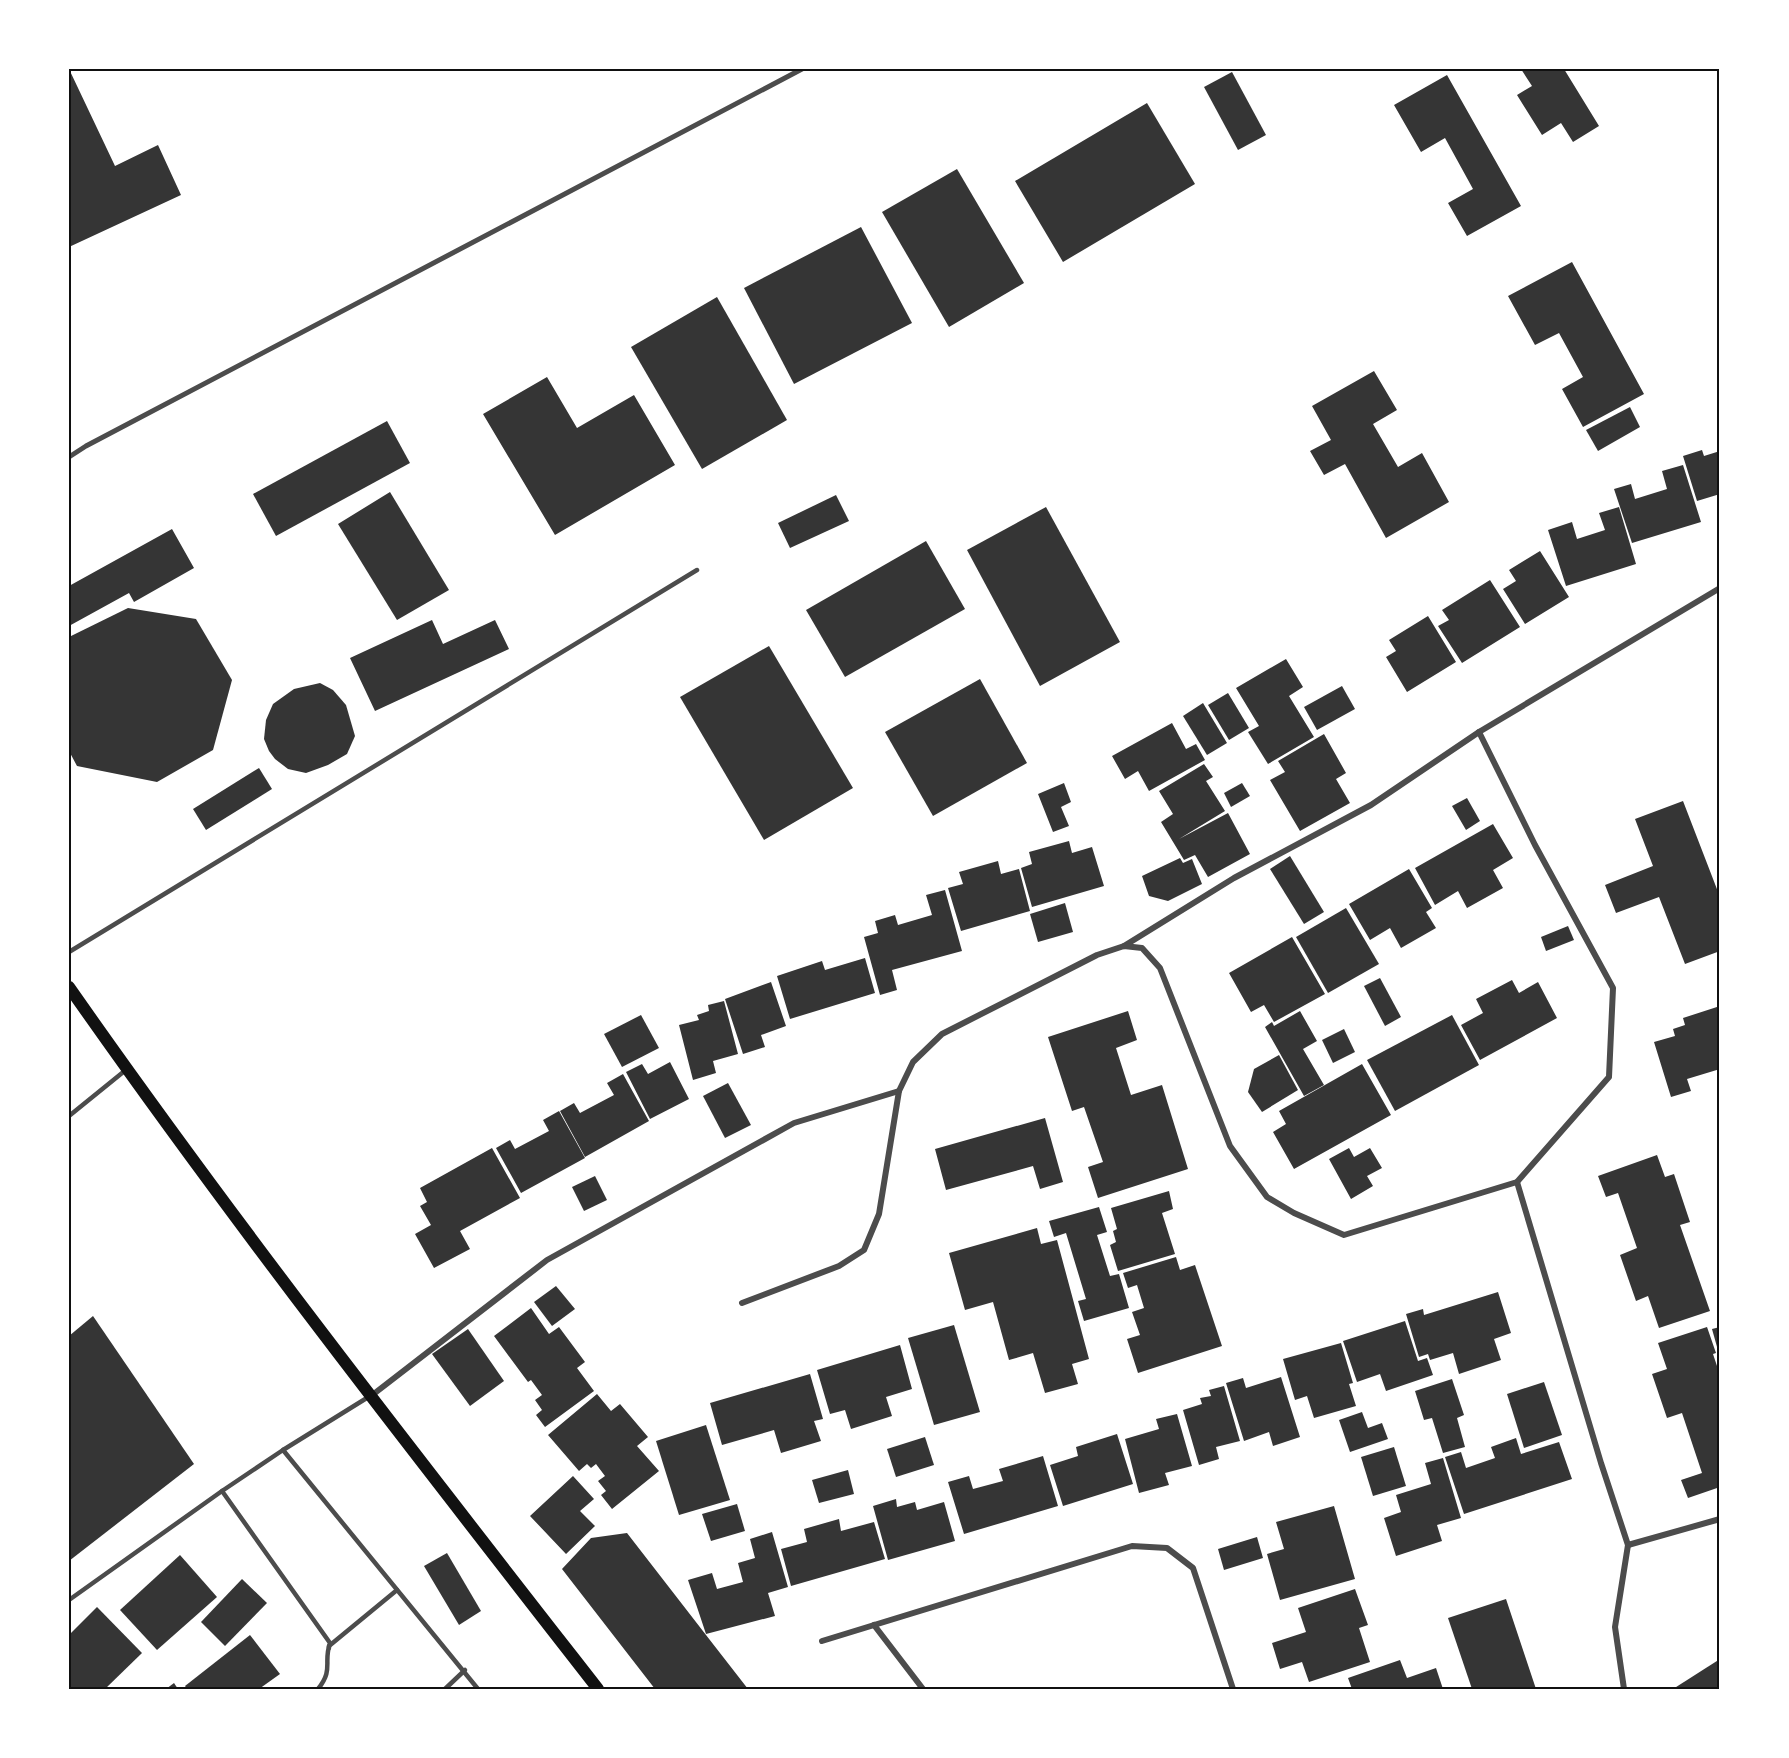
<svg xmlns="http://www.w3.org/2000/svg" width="1789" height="1758" font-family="Jost,sans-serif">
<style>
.building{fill:#353535}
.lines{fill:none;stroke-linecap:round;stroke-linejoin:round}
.service{stroke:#4c4c4c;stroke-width:4.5}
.pedestrian{stroke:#4c4c4c;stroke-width:5}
.minor{stroke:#4c4c4c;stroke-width:6}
.secondary{stroke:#111;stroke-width:12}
.neatline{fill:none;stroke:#111;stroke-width:2}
</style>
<rect width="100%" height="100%" fill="#fff"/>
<!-- building -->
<g class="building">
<path d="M69,69L115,166L158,145L181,195L69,247Z"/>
<path d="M1521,69H1564L1599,126L1573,142L1561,123L1542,135L1517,95L1532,86Z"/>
<path d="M1232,72L1266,135L1238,150L1204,87Z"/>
<path d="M1447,75L1521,206L1467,236L1448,203L1473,189L1445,138L1421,152L1394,105Z"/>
<path d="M1147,103L1195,184L1063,262L1015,181Z"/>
<path d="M957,169L1024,283L949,327L882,212Z"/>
<path d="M861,227L912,323L794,384L744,288Z"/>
<path d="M1572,262L1644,394L1583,427L1562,389L1583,377L1559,333L1535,345L1508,296Z"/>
<path d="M717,297L787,420L702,469L631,347Z"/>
<path d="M1374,371L1397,410L1373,424L1398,467L1422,453L1449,502L1386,538L1345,464L1324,475L1310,451L1331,440L1312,406Z"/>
<path d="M547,377L577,428L634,395L675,465L555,535L483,414Z"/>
<path d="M1630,407L1640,427L1598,451L1586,430Z"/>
<path d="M387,421L410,463L276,536L253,494Z"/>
<path d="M1702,450L1704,456L1720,451V494L1697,501L1683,456Z"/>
<path d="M1683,465L1701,522L1632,543L1614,489L1631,484L1635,499L1667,489L1662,471Z"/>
<path d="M390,492L449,590L397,620L338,524Z"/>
<path d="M836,495L849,521L790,548L778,523Z"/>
<path d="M1046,507L1120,642L1040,686L967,550Z"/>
<path d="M1619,507L1636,564L1566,586L1548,530L1572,522L1577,539L1605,530L1599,513Z"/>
<path d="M172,529L194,568L134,602L129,593L69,626V586Z"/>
<path d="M926,541L965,609L845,677L806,610Z"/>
<path d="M1540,551L1569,597L1525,624L1503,589L1516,581L1509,570Z"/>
<path d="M1490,580L1520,627L1462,663L1438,626L1449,620L1442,610Z"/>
<path d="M128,608L196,619L232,680L213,750L157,782L77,766L69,751V637Z"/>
<path d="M1428,616L1456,662L1407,692L1386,657L1396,651L1389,640Z"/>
<path d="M432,620L443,644L495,620L509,649L375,711L350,658Z"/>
<path d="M769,646L853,788L764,840L680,697Z"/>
<path d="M1286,659L1303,687L1289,696L1314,737L1268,764L1248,732L1259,726L1236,688Z"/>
<path d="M980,679L1027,763L933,816L885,732Z"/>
<path d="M320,683L333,690L346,705L355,736L347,754L328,765L306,773L288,769L275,759L269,751L264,739L266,720L273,704L294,689Z"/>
<path d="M1342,686L1355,709L1317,730L1304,707Z"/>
<path d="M1228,693L1249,728L1229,740L1208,705Z"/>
<path d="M1203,703L1227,743L1207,755L1183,716Z"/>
<path d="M1172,723L1186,749L1196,744L1205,760L1149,791L1138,771L1125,779L1112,756Z"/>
<path d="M1324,734L1346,773L1336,779L1350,803L1300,831L1270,780L1285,772L1278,761Z"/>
<path d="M1204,764L1213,777L1206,781L1225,811L1179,839L1228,813L1250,854L1208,877L1195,855L1184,860L1161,822L1173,814L1159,791Z"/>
<path d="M259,768L272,789L206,830L193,809Z"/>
<path d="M1064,783L1071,802L1061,807L1069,826L1053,832L1038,794Z"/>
<path d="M1242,783L1250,796L1231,807L1224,793Z"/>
<path d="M1467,798L1480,821L1466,830L1452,806Z"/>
<path d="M1683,801L1720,897V951L1685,964L1659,897L1616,913L1605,885L1653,866L1635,819Z"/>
<path d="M1493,824L1513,858L1493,870L1503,888L1467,908L1458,891L1435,905L1415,868Z"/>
<path d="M1069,841L1072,853L1092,847L1104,886L1032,907L1021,868L1032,864L1029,852Z"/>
<path d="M1290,856L1324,912L1304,924L1270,869Z"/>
<path d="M1180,858L1183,863L1192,859L1202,884L1168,901L1149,896L1142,876Z"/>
<path d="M998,861L1001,874L1019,869L1030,911L961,931L948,888L963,884L959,872Z"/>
<path d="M1409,869L1432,908L1426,912L1436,928L1401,948L1390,928L1370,940L1349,904Z"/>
<path d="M945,890L962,951L892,970L897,990L880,995L864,937L878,933L875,921L895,915L898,925L932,915L926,895Z"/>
<path d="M1065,903L1073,932L1038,942L1030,914Z"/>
<path d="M1346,908L1379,964L1328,993L1296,937Z"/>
<path d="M1568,926L1574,940L1546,951L1541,937Z"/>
<path d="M1292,937L1325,994L1274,1022L1264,1005L1251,1012L1229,973Z"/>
<path d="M865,958L875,993L790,1019L777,976L822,961L825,970Z"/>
<path d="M1380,978L1401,1017L1385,1026L1364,986Z"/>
<path d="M1512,980L1519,993L1538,982L1557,1018L1480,1060L1461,1025L1483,1013L1476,999Z"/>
<path d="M771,982L786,1026L761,1035L765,1047L743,1054L725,999Z"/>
<path d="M724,1001L738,1054L713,1061L716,1073L693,1080L679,1025L699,1020L697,1015L709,1011L708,1005Z"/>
<path d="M1720,1006V1069L1687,1079L1691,1091L1671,1097L1654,1042L1675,1036L1673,1029L1685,1025L1683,1018Z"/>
<path d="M1128,1011L1137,1040L1116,1048L1131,1095L1162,1085L1188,1169L1098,1198L1088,1167L1103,1162L1084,1107L1072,1111L1048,1037Z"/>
<path d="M1300,1011L1317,1041L1303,1049L1324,1085L1304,1096L1265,1027L1272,1022L1274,1026Z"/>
<path d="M641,1015L659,1048L622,1067L604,1034Z"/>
<path d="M1452,1015L1479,1065L1395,1111L1367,1060Z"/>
<path d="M1344,1029L1355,1052L1333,1063L1322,1040Z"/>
<path d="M1279,1055L1298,1090L1262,1112L1248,1092L1254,1069Z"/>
<path d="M670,1062L689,1099L650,1119L626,1072L642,1064L648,1074Z"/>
<path d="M1362,1064L1391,1115L1294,1169L1273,1132L1286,1124L1279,1111Z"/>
<path d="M623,1074L649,1121L585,1157L560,1111L574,1103L580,1113L614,1095L607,1083Z"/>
<path d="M728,1083L751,1125L725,1138L703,1096Z"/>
<path d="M559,1111L585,1158L521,1193L496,1148L510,1140L515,1149L549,1131L543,1120Z"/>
<path d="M1045,1118L1063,1182L1040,1189L1033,1166L946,1190L935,1149Z"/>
<path d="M492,1148L520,1198L460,1231L470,1249L434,1268L415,1234L431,1225L420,1206L427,1202L420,1188Z"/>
<path d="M1349,1148L1354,1157L1370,1148L1382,1168L1367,1176L1373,1186L1351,1199L1329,1159Z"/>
<path d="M1657,1155L1665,1177L1674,1174L1690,1222L1680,1225L1710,1311L1659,1328L1648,1296L1636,1301L1620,1255L1637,1248L1618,1193L1606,1197L1598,1176Z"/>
<path d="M595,1176L607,1200L584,1211L572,1187Z"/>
<path d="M1169,1191L1173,1209L1162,1213L1175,1254L1118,1271L1110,1245L1116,1242L1113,1231L1117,1229L1111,1208Z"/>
<path d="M1099,1207L1107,1232L1097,1235L1110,1276L1119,1274L1129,1308L1084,1321L1078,1301L1086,1299L1066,1233L1054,1237L1049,1221Z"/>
<path d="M1037,1228L1041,1244L1057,1240L1089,1359L1072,1364L1078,1384L1045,1393L1033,1353L1009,1360L993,1302L965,1310L949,1253Z"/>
<path d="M1176,1257L1180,1270L1195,1265L1222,1346L1138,1373L1127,1339L1140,1335L1132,1312L1144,1308L1137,1285L1128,1288L1123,1273Z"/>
<path d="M556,1286L575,1309L552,1326L534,1302Z"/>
<path d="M1498,1292L1511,1333L1494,1339L1501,1360L1459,1374L1453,1353L1430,1360L1428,1354L1419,1357L1406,1314L1423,1309L1424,1315Z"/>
<path d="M531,1308L549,1334L559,1327L585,1362L577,1368L594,1391L545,1427L536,1415L542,1410L535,1400L542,1395L531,1380L528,1382L494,1336Z"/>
<path d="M93,1316L194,1464L69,1561V1336Z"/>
<path d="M1405,1321L1418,1361L1427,1358L1433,1375L1386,1391L1380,1374L1357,1382L1343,1341Z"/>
<path d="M954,1325L980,1412L934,1425L908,1338Z"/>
<path d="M1707,1327L1716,1353L1713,1354L1720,1375V1487L1688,1498L1681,1480L1702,1473L1682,1413L1667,1418L1652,1374L1667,1369L1658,1343Z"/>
<path d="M1720,1327V1354H1719L1712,1329Z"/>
<path d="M468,1329L504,1381L470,1406L432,1354Z"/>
<path d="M1341,1343L1353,1383L1349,1384L1356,1406L1314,1418L1307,1396L1295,1400L1283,1359Z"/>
<path d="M900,1345L912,1389L886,1397L892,1416L851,1429L845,1410L830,1414L817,1370Z"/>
<path d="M810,1374L823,1419L814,1421L821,1441L781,1453L774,1430L722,1445L710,1403Z"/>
<path d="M1281,1377L1300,1437L1273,1446L1269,1432L1244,1441L1226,1383L1243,1378L1246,1388Z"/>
<path d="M1452,1379L1464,1415L1457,1418L1465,1447L1443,1453L1432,1418L1424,1420L1415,1391Z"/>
<path d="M1544,1382L1562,1435L1524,1448L1507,1394Z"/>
<path d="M1224,1386L1240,1441L1216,1447L1219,1459L1199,1465L1183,1410L1202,1404L1200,1398L1211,1396L1209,1390Z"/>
<path d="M597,1394L611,1411L620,1404L648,1437L637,1446L659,1471L612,1509L601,1495L606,1491L598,1481L605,1476L596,1464L591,1468L587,1464L579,1471L548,1435Z"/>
<path d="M1362,1412L1368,1428L1382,1423L1388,1439L1350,1452L1339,1420Z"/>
<path d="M1177,1414L1192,1466L1165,1473L1169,1485L1139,1493L1125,1439L1159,1429L1156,1419Z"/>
<path d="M706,1425L730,1500L679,1515L656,1441Z"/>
<path d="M1117,1434L1133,1484L1063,1506L1050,1465L1078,1456L1076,1447Z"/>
<path d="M925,1437L934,1465L896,1477L887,1449Z"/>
<path d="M1516,1438L1521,1454L1559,1442L1572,1479L1464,1514L1445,1457L1461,1452L1466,1468L1495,1458L1491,1447Z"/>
<path d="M1394,1447L1406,1486L1373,1496L1361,1457Z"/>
<path d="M1043,1456L1058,1506L964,1534L948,1482L969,1476L973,1489L1003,1481L999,1469Z"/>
<path d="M1443,1458L1461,1518L1437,1525L1442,1541L1396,1556L1384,1518L1401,1512L1396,1495L1431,1484L1425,1463Z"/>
<path d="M848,1470L854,1494L819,1503L812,1480Z"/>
<path d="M573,1476L594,1499L580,1511L595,1526L566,1554L530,1516Z"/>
<path d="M896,1499L897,1507L915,1502L917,1510L944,1502L955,1541L888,1560L873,1506Z"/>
<path d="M737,1504L745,1531L711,1541L702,1514Z"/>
<path d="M1334,1506L1355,1579L1280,1600L1267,1554L1284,1549L1276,1522Z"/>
<path d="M839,1519L841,1531L874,1522L885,1559L791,1586L781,1549L807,1542L804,1529Z"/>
<path d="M772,1532L788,1587L768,1593L775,1616L706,1634L688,1580L712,1573L717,1589L743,1582L738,1563L755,1558L750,1539Z"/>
<path d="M627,1533L706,1635L748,1689H655L562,1569L591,1538Z"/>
<path d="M1257,1537L1263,1558L1224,1570L1218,1549Z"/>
<path d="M447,1553L481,1611L459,1625L424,1566Z"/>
<path d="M180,1555L217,1597L157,1650L120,1610Z"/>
<path d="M242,1579L267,1603L225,1646L201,1622Z"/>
<path d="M1355,1589L1368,1625L1359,1628L1370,1662L1309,1682L1302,1662L1280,1669L1272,1643L1306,1632L1298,1608Z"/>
<path d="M1506,1599L1536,1689H1472L1448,1618Z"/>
<path d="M97,1607L142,1653L105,1689H71L69,1687V1635Z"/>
<path d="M250,1635L280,1674L259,1689H187L185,1686Z"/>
<path d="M1720,1659V1689H1673Z"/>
<path d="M1400,1660L1407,1678L1436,1668L1443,1689H1352L1348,1678Z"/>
<path d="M174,1683L178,1689H166Z"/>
</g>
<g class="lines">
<!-- service -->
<g class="service">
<path d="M69,952L697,570"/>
<path d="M69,1116L127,1069"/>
<path d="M283,1450L478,1689"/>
<path d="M222,1491L330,1643C323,1663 334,1669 318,1689"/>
<path d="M69,1600L222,1491L283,1450L370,1396"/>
<path d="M329,1648V1646L397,1590"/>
<path d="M445,1689L465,1670"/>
</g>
<!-- pedestrian -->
<path class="pedestrian" d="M69,457L86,446L802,69"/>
<!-- minor -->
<g class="minor">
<path d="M1124,946L1234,878L1371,805L1479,732L1720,588"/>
<path d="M1517,1182L1601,1463L1628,1545L1615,1627L1624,1689"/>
<path d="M742,1303L839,1266L864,1250L879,1214L899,1091L913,1062L942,1034L1097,955L1124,946L1142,948L1160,968L1230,1146L1267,1197L1294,1213L1344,1235L1517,1182L1609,1077L1613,988L1535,845L1479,732"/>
<path d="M371,1396L547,1260L794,1123L899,1091"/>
<path d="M1628,1545L1720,1519"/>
<path d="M874,1625L923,1689"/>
<path d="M822,1641L1132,1546L1167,1548L1193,1568L1233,1689"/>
</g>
<!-- secondary -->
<path class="secondary" d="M69,987C237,1227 418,1458 598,1689"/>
</g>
<!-- border -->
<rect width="1789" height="1758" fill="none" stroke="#ffffff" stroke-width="141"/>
<rect x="70" y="70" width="1648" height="1618" class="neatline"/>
</svg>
